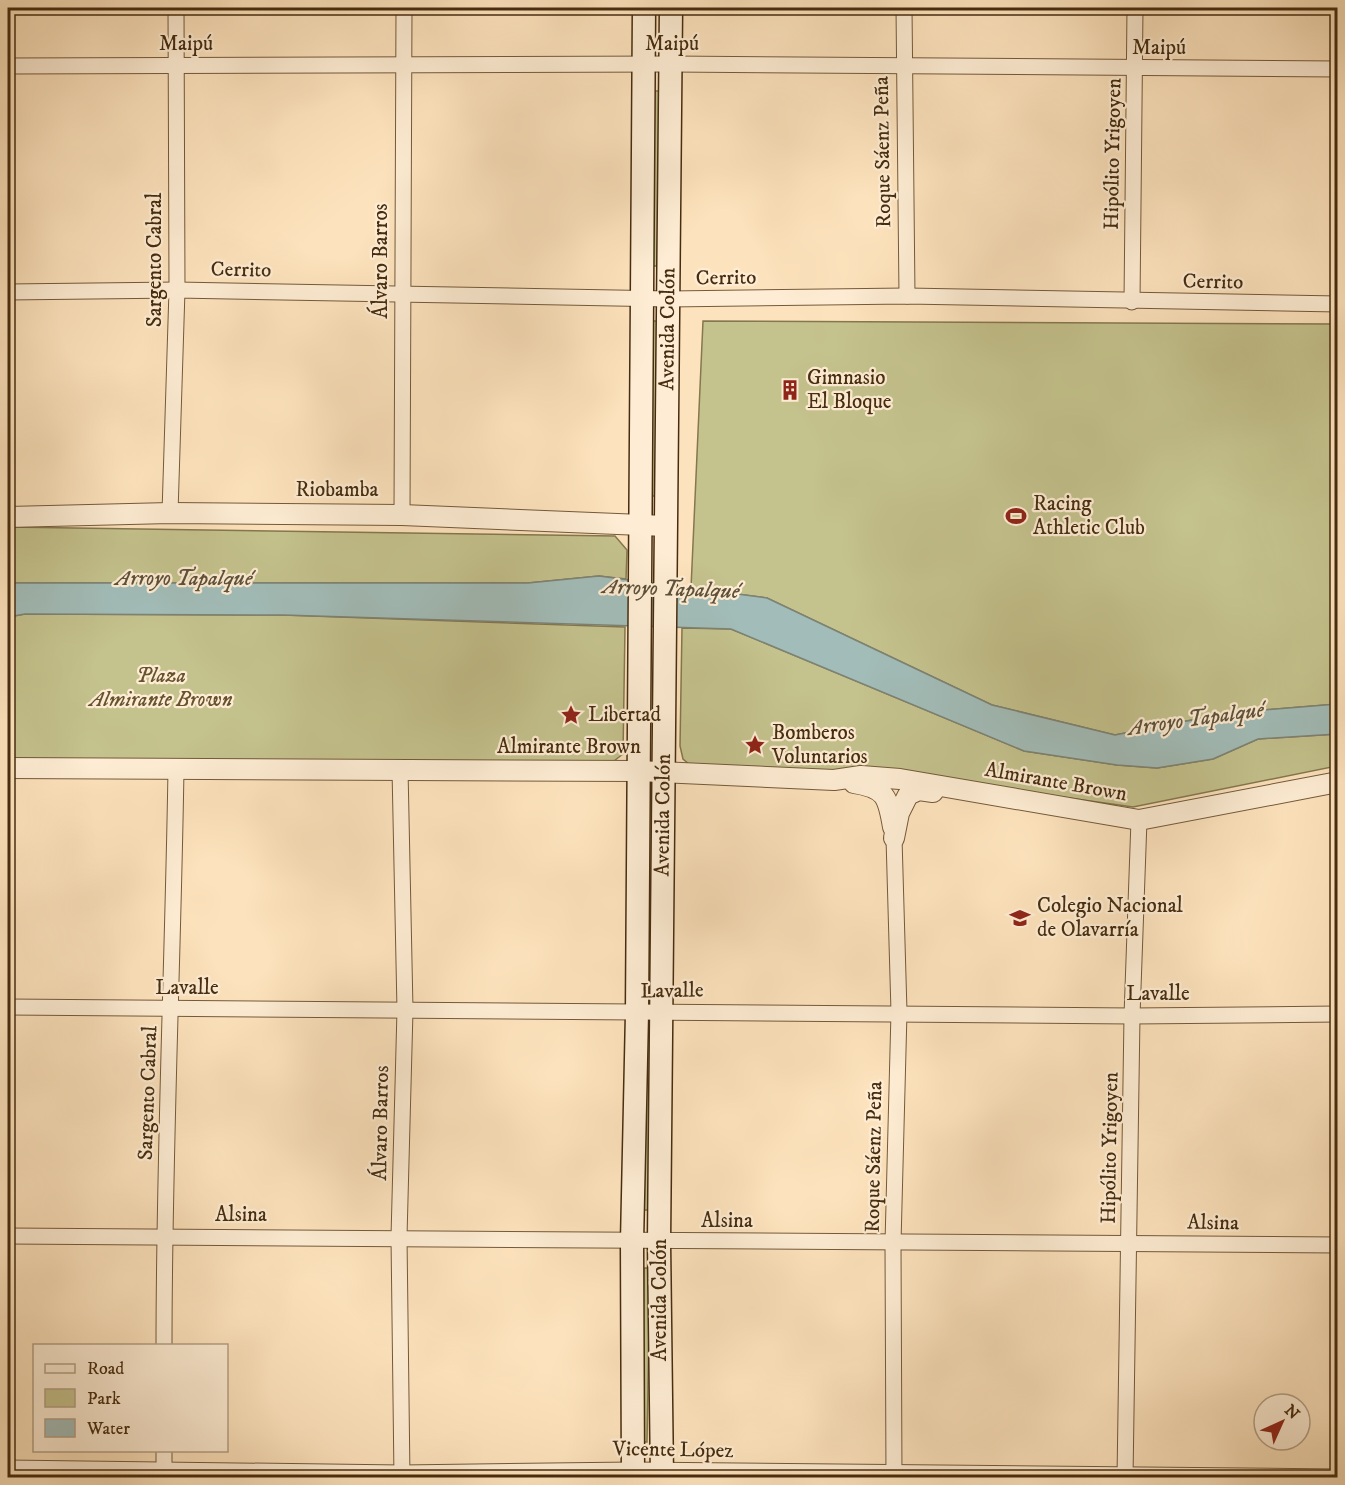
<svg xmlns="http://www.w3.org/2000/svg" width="1345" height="1485" font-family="'IM FELL DW Pica',serif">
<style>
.green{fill:#c4c28d;stroke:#85774e;stroke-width:1.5}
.water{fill:#a2bdb9;stroke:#7d8375;stroke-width:1.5}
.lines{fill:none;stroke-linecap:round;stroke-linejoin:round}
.minor-casing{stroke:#745a3a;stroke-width:17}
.tertiary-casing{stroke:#745a3a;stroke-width:22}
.secondary-casing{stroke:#462c0f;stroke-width:25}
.minor{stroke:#feedd4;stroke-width:15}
.tertiary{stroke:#feedd4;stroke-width:20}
.secondary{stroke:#feedd4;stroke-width:22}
.labels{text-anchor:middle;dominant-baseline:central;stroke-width:4.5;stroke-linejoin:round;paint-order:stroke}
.street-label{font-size:21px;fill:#462c0f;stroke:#feedd4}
.poi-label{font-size:21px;fill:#462c0f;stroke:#feedd4;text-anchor:start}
.park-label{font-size:21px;font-style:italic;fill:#66522e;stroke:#feedd4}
.water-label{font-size:22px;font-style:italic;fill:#5d503a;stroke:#feedd4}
</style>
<rect width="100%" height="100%" fill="#fde3bd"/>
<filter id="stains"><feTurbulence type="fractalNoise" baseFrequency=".00333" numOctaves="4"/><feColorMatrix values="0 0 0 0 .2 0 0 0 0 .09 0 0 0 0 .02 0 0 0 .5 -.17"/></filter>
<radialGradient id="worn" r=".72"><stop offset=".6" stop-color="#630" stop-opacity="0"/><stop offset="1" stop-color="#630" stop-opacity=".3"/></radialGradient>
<!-- green -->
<g class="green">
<path d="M655,91H661L657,266H652Z"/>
<path d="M653,321H659L656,496H650Z"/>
<path d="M703,321L1337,324V704L1228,713L1115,735L992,705L767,598L691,588Z"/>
<path d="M8,527L615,536L627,550L626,579L599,576L528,583H8Z"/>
<path d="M25,614L283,615L625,627L623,754L610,764L8,760V617Z"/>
<path d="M682,628L731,629L1024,751L1117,765L1157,768L1213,759L1258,739L1337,734V766L1133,807L999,788L828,771L690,765L683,759L680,746Z"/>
<path d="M646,1035L652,1036L649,1210H643Z"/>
<path d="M644,1268H650L647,1442H641Z"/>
</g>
<!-- water -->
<path class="water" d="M599,576L767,598L992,705L1115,735L1228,713L1337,704V734L1258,739L1213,759L1157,768L1117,765L1024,751L731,629L283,615L25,614L8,617V583H528Z"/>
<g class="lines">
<!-- minor casing -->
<g class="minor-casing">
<g id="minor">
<path d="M904,8L907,296"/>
<path d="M8,66L671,64L1338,69"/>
<path d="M8,292L177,290L669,299L907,296L1338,304"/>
<path d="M1132,302L1135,8"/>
<path d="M170,513L177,290L176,8"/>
<path d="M402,515L404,8"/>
<path d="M400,769L405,1010L399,1237L402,1478"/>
<path d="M8,1007L1132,1016L1338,1014"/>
<path d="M8,1236L1338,1245"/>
<path d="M164,1346C164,1153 173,961 176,769"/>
<path d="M164,1450V1477"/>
<path d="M8,1468L402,1473L633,1470L1338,1477"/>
<path d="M894,1478L893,1243L899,1012L894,838"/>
<path d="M1125,1478L1132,1016L1139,820"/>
</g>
</g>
<!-- tertiary casing -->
<g class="tertiary-casing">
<g id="tertiary">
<path d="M8,517L170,513L402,515L666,526"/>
<path d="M8,768L638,771L834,780L861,776L900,779L1139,820L1338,782"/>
<path d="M854,783C886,788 888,797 893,827"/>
<path d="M894,838L899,813L908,795L919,790L933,792"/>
</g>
</g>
<!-- secondary casing -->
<g class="secondary-casing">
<g id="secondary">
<path d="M633,1478L632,1242L637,1013L644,8"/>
<path id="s1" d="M662,1478L659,1242L671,8"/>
</g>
</g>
<!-- minor -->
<use href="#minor" class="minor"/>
<!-- tertiary -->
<use href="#tertiary" class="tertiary"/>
<!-- secondary -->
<use href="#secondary" class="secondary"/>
</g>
<!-- icons -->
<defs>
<g id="building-bare" transform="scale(1.62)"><path d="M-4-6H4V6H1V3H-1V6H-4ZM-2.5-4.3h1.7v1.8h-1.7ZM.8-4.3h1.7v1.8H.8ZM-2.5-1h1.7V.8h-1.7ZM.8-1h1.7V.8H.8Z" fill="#8f2418" stroke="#feedd4" stroke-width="2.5" paint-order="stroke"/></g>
<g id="stadium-bare" transform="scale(1.62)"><path d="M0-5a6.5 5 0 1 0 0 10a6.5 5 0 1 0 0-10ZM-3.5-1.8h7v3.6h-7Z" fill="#8f2418" stroke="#feedd4" stroke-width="2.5" paint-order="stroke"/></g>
<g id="sight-bare" transform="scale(1.62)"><path d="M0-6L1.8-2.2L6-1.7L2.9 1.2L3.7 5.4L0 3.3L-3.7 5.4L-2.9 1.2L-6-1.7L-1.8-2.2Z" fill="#8f2418" stroke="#feedd4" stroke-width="2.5" paint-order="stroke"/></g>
<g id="school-bare" transform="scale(1.62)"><path d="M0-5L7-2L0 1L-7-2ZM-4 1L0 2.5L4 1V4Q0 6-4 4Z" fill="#8f2418" stroke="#feedd4" stroke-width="2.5" paint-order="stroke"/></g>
</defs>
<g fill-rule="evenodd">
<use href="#building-bare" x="790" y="390"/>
<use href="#stadium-bare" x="1016" y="516"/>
<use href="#sight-bare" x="571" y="715"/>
<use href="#sight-bare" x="755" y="745"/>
<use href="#school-bare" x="1020" y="918"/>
</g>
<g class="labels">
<!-- street labels -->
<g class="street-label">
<text x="186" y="44">Maipú</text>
<text x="672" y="44">Maipú</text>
<text x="1159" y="48">Maipú</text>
<text transform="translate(883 152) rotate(-91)">Roque Sáenz Peña</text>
<text transform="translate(1113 154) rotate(-89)">Hipólito Yrigoyen</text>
<text transform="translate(155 260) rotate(-90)">Sargento Cabral</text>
<text transform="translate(381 261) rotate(-90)">Álvaro Barros</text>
<text transform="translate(241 270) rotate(1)">Cerrito</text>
<text transform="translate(726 278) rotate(-1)">Cerrito</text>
<text transform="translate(1213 282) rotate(1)">Cerrito</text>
<text stroke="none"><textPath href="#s1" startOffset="1149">Avenida Colón</textPath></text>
<text x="337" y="490">Riobamba</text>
<text x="569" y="747">Almirante Brown</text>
<text transform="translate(1056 782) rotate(10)">Almirante Brown</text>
<text stroke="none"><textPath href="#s1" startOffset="663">Avenida Colón</textPath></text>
<text x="187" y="988">Lavalle</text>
<text transform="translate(672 991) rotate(-1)">Lavalle</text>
<text x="1158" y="994">Lavalle</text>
<text transform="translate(148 1093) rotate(-88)">Sargento Cabral</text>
<text transform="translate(381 1123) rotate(-89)">Álvaro Barros</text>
<text transform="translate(1110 1148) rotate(-89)">Hipólito Yrigoyen</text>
<text transform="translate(874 1157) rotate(-89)">Roque Sáenz Peña</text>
<text x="241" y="1215">Alsina</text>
<text x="727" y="1221">Alsina</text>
<text transform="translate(1213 1223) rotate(1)">Alsina</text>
<text transform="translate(660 1300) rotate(-90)">Avenida Colón</text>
<text transform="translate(673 1450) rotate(1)">Vicente López</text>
</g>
<!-- poi labels -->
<g class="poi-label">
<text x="807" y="378">Gimnasio<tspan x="807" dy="24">El Bloque</tspan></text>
<text x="1033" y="504">Racing<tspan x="1033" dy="24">Athletic Club</tspan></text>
<text x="588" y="715">Libertad</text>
<text x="772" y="733">Bomberos<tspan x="772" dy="24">Voluntarios</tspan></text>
<text x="1037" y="906">Colegio Nacional<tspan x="1037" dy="24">de Olavarría</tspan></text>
</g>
<!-- park labels -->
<g class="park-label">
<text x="161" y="676">Plaza<tspan x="161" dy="24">Almirante Brown</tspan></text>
</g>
<!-- water labels -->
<g class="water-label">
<text x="184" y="578">Arroyo Tapalqué</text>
<text transform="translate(671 589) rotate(2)">Arroyo Tapalqué</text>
<text transform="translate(1196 719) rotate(-8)">Arroyo Tapalqué</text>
</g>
</g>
<!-- margin -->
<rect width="1345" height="1485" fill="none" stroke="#fde3bd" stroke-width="30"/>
<rect x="9" y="9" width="1327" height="1467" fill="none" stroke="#462c0f" stroke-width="3"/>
<rect x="15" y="15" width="1315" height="1455" fill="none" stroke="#462c0f" stroke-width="1.5"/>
<!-- legend -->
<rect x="33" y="1344" width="195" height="108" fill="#feedd4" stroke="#b4a085" stroke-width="1.5"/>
<rect x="45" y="1364" width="30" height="9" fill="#feedd4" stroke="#b4a085" stroke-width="1.5"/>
<text x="87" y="1374" font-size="18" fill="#462c0f">Road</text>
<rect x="45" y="1389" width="30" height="18" fill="#c4c28d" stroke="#b4a085" stroke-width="1.5"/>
<text x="87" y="1404" font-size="18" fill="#462c0f">Park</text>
<rect x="45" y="1419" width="30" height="18" fill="#a2bdb9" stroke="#b4a085" stroke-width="1.5"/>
<text x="87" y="1434" font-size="18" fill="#462c0f">Water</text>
<!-- north arrow -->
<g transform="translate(1282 1422) rotate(45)"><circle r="28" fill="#feedd4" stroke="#b4a085" stroke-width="1.5"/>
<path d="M0-4.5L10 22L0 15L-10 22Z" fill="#8f2418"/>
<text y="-9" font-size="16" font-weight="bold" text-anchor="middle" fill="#462c0f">N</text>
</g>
<rect width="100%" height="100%" filter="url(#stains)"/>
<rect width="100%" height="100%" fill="url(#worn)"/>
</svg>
